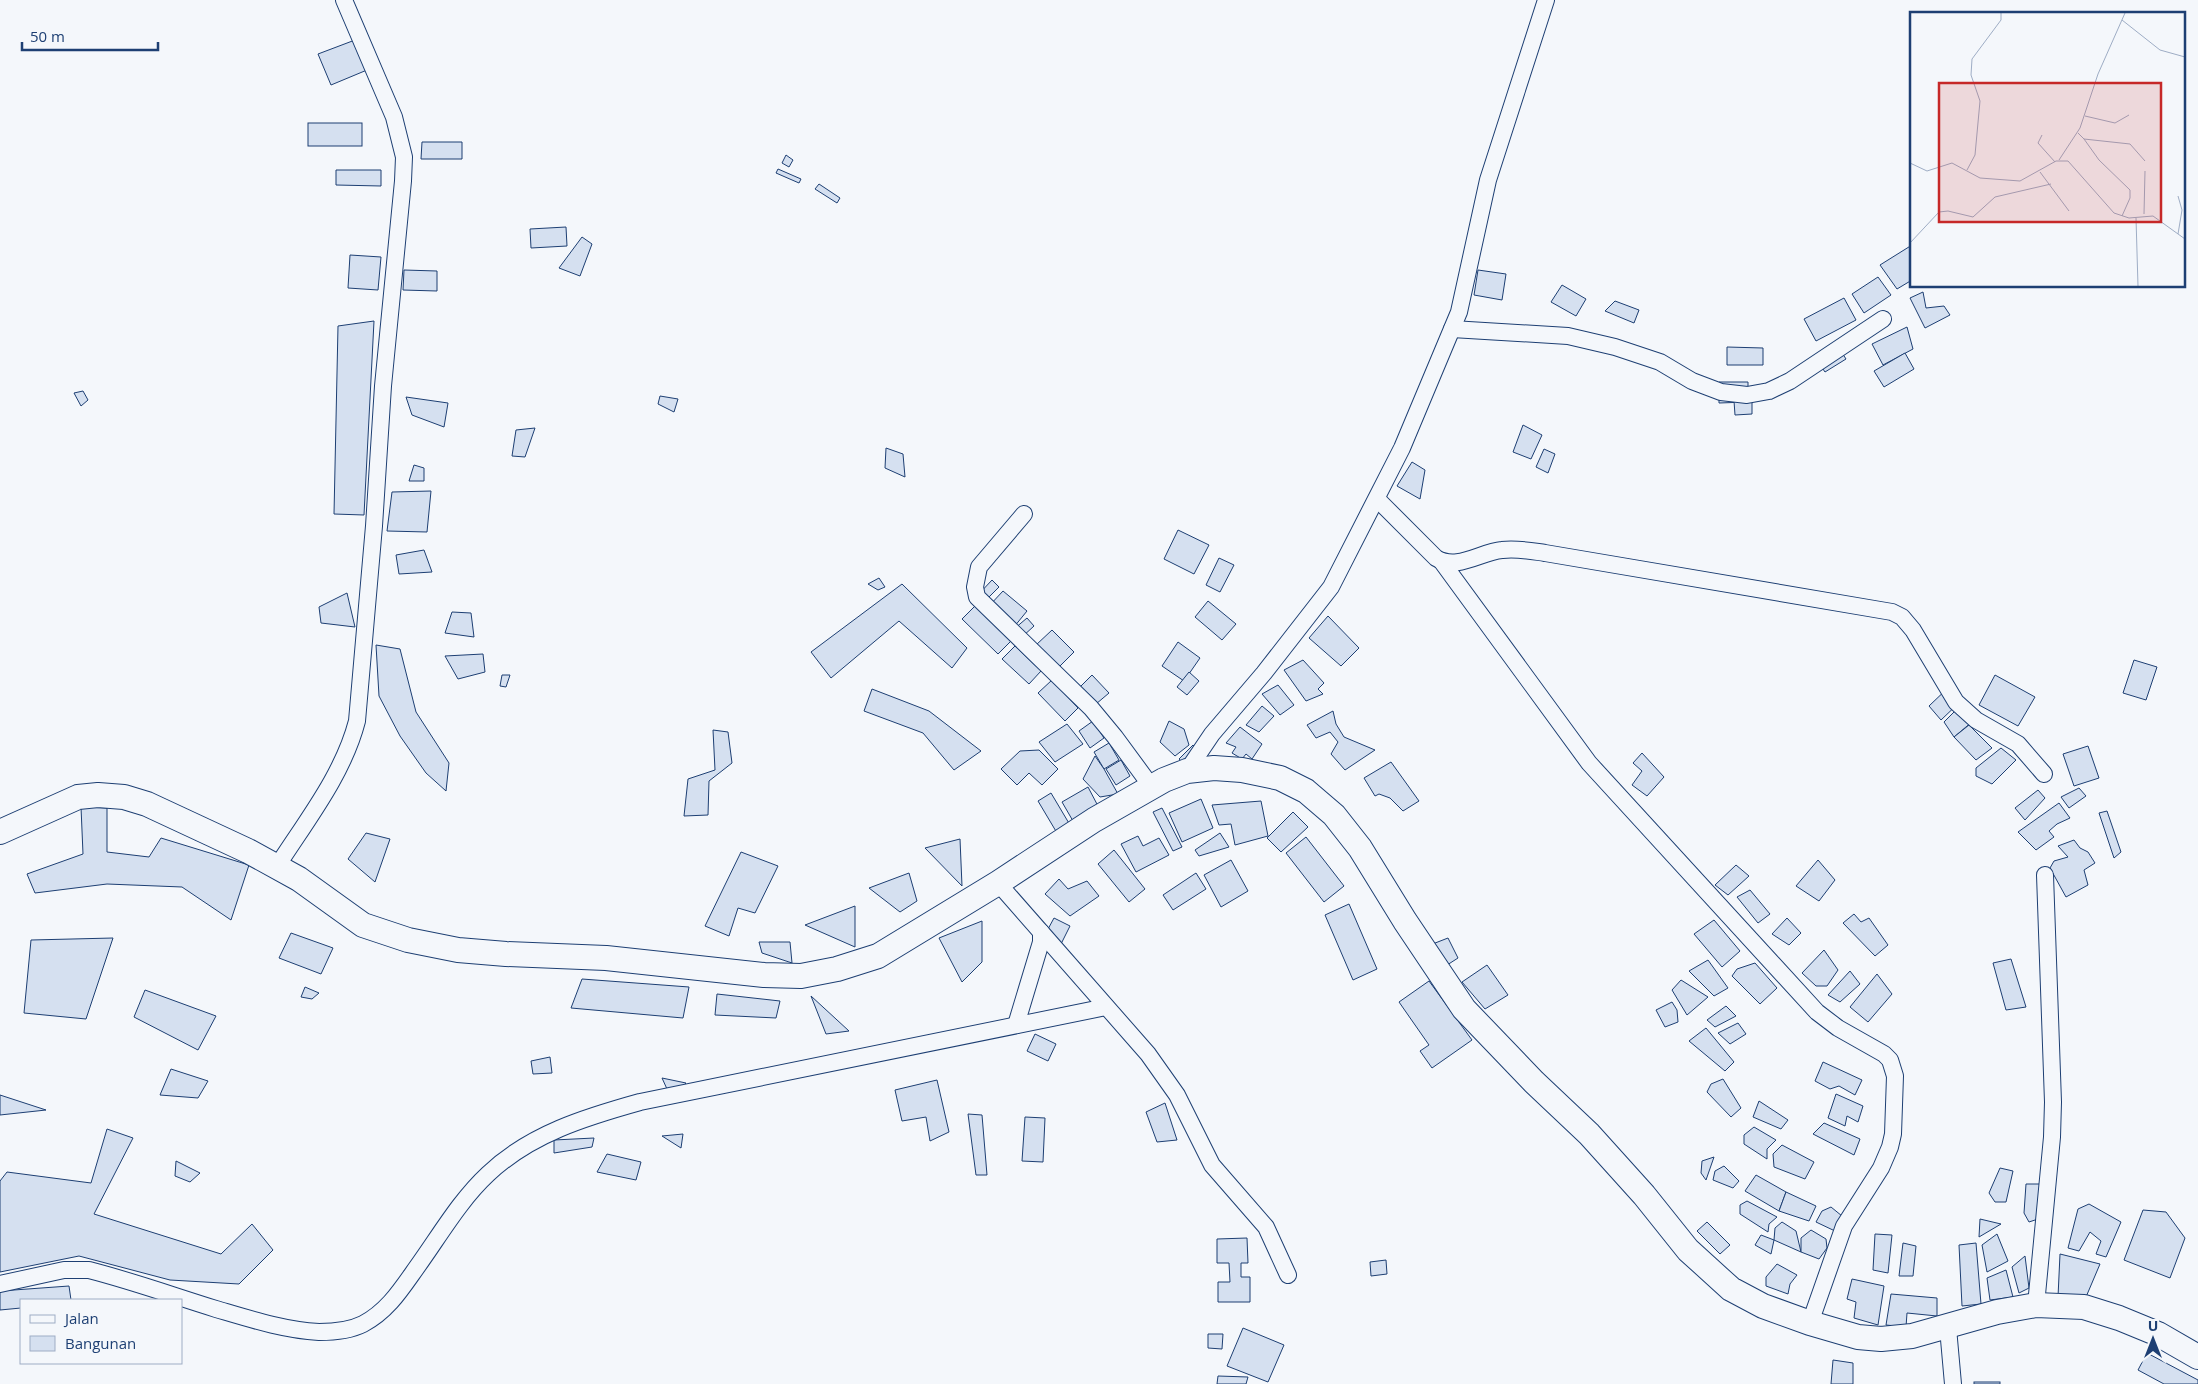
<svg xmlns="http://www.w3.org/2000/svg" width="2198" height="1384" font-family="'Open Sans',sans-serif">
<style>
.building{fill:#d5e0f0;stroke:#1d3f73}
.lines{fill:none;stroke-linecap:round;stroke-linejoin:round}
.minor-casing{stroke:#1d3f73;stroke-width:18}
.secondary-casing{stroke:#1d3f73;stroke-width:26}
.minor{stroke:#f4f7fb;stroke-width:16}
.secondary{stroke:#f4f7fb;stroke-width:24}
.inset-road{fill:none;stroke:#9eadc5;stroke-width:1}
.view{fill:#c62828;fill-opacity:0.15;stroke:#c62828;stroke-width:2.5}
.inset-edge{fill:none;stroke:#1d3f73;stroke-width:2.5}
</style>
<rect width="100%" height="100%" fill="#f4f7fb"/>
<!-- building -->
<g class="building">
<path d="M355,40L367,70L331,85L318,54Z"/>
<rect x="308" y="123" width="54" height="23"/>
<path d="M422,142H462V159H421Z"/>
<path d="M786,155L793,160L789,167L782,163Z"/>
<path d="M778,169L801,179L799,183L776,173Z"/>
<path d="M336,170H381V186L336,185Z"/>
<path d="M819,184L840,198L837,203L815,189Z"/>
<path d="M566,227L567,246L531,248L530,229Z"/>
<path d="M582,237L592,244L580,276L559,268Z"/>
<path d="M1912,245V280L1897,289L1880,265Z"/>
<path d="M350,255L381,257L378,290L348,288Z"/>
<path d="M404,270L437,271V291L403,290Z"/>
<path d="M1478,270L1506,274L1502,300L1474,295Z"/>
<path d="M1878,277L1891,295L1864,313L1852,294Z"/>
<path d="M1562,285L1586,299L1576,316L1551,302Z"/>
<path d="M1923,292L1926,308L1944,306L1950,315L1925,328L1910,298Z"/>
<path d="M1844,298L1856,320L1816,341L1804,319Z"/>
<path d="M1615,301L1639,310L1634,323L1605,311Z"/>
<path d="M374,321L364,515L334,514L338,326Z"/>
<path d="M1907,327L1913,349L1883,365L1872,344Z"/>
<path d="M1835,342L1846,359L1825,372L1814,356Z"/>
<path d="M1727,347L1763,348V365H1727Z"/>
<path d="M1905,353L1914,369L1884,387L1874,371Z"/>
<path d="M1719,382H1748V402L1719,403Z"/>
<path d="M83,391L88,400L81,406L74,393Z"/>
<path d="M660,396L678,399L674,412L658,404Z"/>
<path d="M406,397L448,403L444,427L412,415Z"/>
<path d="M1752,400V414L1735,415L1734,401Z"/>
<path d="M1523,425L1542,435L1531,459L1513,452Z"/>
<path d="M535,428L525,457L512,456L516,430Z"/>
<path d="M886,448L903,454L905,477L885,468Z"/>
<path d="M1544,449L1555,454L1548,473L1536,467Z"/>
<path d="M1412,462L1425,470L1420,499L1397,486Z"/>
<path d="M414,465L424,468V481H409Z"/>
<path d="M431,491L427,532L387,531L392,492Z"/>
<path d="M1178,530L1209,545L1194,574L1164,559Z"/>
<path d="M424,550L432,572L399,574L396,555Z"/>
<path d="M1219,558L1234,565L1220,592L1206,585Z"/>
<path d="M879,578L885,587L878,590L868,584Z"/>
<path d="M992,580L999,587L984,602L977,596Z"/>
<path d="M902,584L967,648L952,668L899,621L831,678L811,652Z"/>
<path d="M1003,591L1027,611L1014,627L989,606Z"/>
<path d="M347,593L355,627L321,623L319,607Z"/>
<path d="M1208,601L1236,624L1222,640L1195,617Z"/>
<path d="M975,606L1011,641L998,654L962,619Z"/>
<path d="M452,612L471,613L474,637L445,633Z"/>
<path d="M1328,616L1359,648L1341,666L1309,638Z"/>
<path d="M1027,618L1034,626L1022,637L1014,629Z"/>
<path d="M1052,630L1074,652L1058,668L1036,645Z"/>
<path d="M1178,642L1200,658L1184,681L1162,666Z"/>
<path d="M376,645L400,649L416,712L449,763L446,791L426,773L400,736L379,696Z"/>
<path d="M1015,646L1041,671L1029,684L1002,659Z"/>
<path d="M483,654L485,672L458,679L445,656Z"/>
<path d="M1303,660L1324,683L1318,689L1323,694L1306,701L1284,670Z"/>
<path d="M2134,660L2157,667L2146,700L2123,693Z"/>
<path d="M1189,672L1199,681L1187,695L1177,687Z"/>
<path d="M502,675H510L506,687L500,686Z"/>
<path d="M1092,675L1109,693L1096,704L1080,687Z"/>
<path d="M1995,675L2035,697L2018,726L1979,705Z"/>
<path d="M1052,680L1078,708L1065,721L1038,693Z"/>
<path d="M1278,685L1294,705L1280,715L1262,694Z"/>
<path d="M1951,685L1963,699L1941,720L1929,706Z"/>
<path d="M872,689L929,711L981,751L954,770L923,733L864,711Z"/>
<path d="M1966,700L1979,716L1954,737L1944,722Z"/>
<path d="M1262,706L1274,716L1259,732L1246,725Z"/>
<path d="M1333,711L1336,724L1344,737L1375,750L1345,770L1331,754L1338,742L1330,732L1316,738L1307,725Z"/>
<path d="M1093,721L1104,738L1090,748L1079,731Z"/>
<path d="M1169,721L1184,729L1189,745L1175,756L1160,742Z"/>
<path d="M1067,724L1083,744L1055,762L1039,742Z"/>
<path d="M1969,725L1992,748L1976,760L1954,737Z"/>
<path d="M1240,727L1262,744L1252,759L1246,754L1242,759L1232,753L1236,747L1226,743Z"/>
<path d="M713,730L728,732L732,763L709,781L708,815L684,816L688,779L715,770Z"/>
<path d="M1109,743L1119,760L1104,769L1094,752Z"/>
<path d="M1193,745L1202,754L1189,768L1179,759Z"/>
<path d="M2088,746L2099,778L2074,786L2063,754Z"/>
<path d="M2001,748L2016,760L1992,784L1976,776V768Z"/>
<path d="M1039,750L1058,769L1042,785L1029,773L1017,785L1001,769L1020,751Z"/>
<path d="M1642,753L1664,777L1647,796L1632,785L1642,771L1633,763Z"/>
<path d="M1095,756L1104,769L1118,794L1100,797L1083,779Z"/>
<path d="M1121,760L1130,776L1116,785L1106,769Z"/>
<path d="M1391,762L1419,801L1403,811L1390,798L1379,794L1375,796L1364,778Z"/>
<path d="M1088,787L1098,806L1073,821L1062,802Z"/>
<path d="M2079,788L2086,796L2069,808L2061,797Z"/>
<path d="M2038,790L2045,798L2025,820L2015,808Z"/>
<path d="M1051,793L1073,830L1060,838L1038,801Z"/>
<path d="M1201,799L1213,828L1182,842L1169,813Z"/>
<path d="M1261,801L1268,836L1235,845L1231,824L1219,825L1212,805Z"/>
<path d="M2059,803L2070,818L2057,824L2049,831L2054,837L2036,850L2018,832Z"/>
<path d="M81,807L107,808V852L149,857L161,838L249,865L231,920L182,887L107,884L35,893L27,874L83,854Z"/>
<path d="M1162,808L1182,847L1173,851L1153,812Z"/>
<path d="M2107,811L2121,852L2114,858L2099,813Z"/>
<path d="M1293,812L1308,827L1281,852L1267,838Z"/>
<path d="M366,833L390,839L375,882L348,859Z"/>
<path d="M1220,833L1229,847L1199,856L1195,850Z"/>
<path d="M1138,836L1143,846L1159,838L1169,855L1136,872L1121,844Z"/>
<path d="M1306,837L1344,886L1324,902L1286,853Z"/>
<path d="M960,839L962,886L925,848Z"/>
<path d="M2074,840L2080,848L2088,852L2095,863L2084,870L2088,885L2066,897L2050,868L2054,861L2068,857L2058,846Z"/>
<path d="M1114,850L1145,889L1129,902L1098,864Z"/>
<path d="M741,852L778,866L755,913L738,908L729,936L705,926Z"/>
<path d="M1231,860L1248,891L1221,907L1204,875Z"/>
<path d="M1818,860L1835,880L1819,901L1796,886Z"/>
<path d="M1736,865L1749,876L1728,895L1715,885Z"/>
<path d="M909,873L917,901L900,912L869,888Z"/>
<path d="M1196,873L1206,889L1173,910L1163,895Z"/>
<path d="M1059,879L1068,889L1087,881L1099,896L1070,916L1045,894Z"/>
<path d="M1750,890L1770,914L1758,923L1737,897Z"/>
<path d="M1349,904L1377,969L1353,980L1325,915Z"/>
<path d="M855,906V947L805,925Z"/>
<path d="M1854,914L1861,922L1869,918L1888,945L1875,956L1843,923Z"/>
<path d="M1054,918L1070,926L1058,950L1041,942Z"/>
<path d="M1787,918L1801,933L1789,945L1772,934Z"/>
<path d="M1714,920L1740,951L1722,967L1694,934Z"/>
<path d="M982,921V962L962,982L939,938Z"/>
<path d="M291,933L333,948L321,974L279,958Z"/>
<path d="M113,938L86,1019L24,1013L31,940Z"/>
<path d="M1448,938L1458,958L1444,967L1430,945Z"/>
<path d="M759,942H790L792,963L762,953Z"/>
<path d="M1824,950L1838,970L1827,986H1816L1802,973Z"/>
<path d="M2011,959L2026,1007L2006,1010L1993,963Z"/>
<path d="M1708,960L1728,988L1714,996L1689,971Z"/>
<path d="M1755,963L1777,988L1760,1004L1732,976L1737,969Z"/>
<path d="M1487,965L1508,995L1485,1009L1462,982Z"/>
<path d="M1850,971L1860,984L1840,1002L1828,995Z"/>
<path d="M1877,974L1892,994L1868,1022L1850,1007Z"/>
<path d="M582,979L689,987L683,1018L571,1008Z"/>
<path d="M1681,980L1708,997L1687,1015L1672,990Z"/>
<path d="M1429,981L1472,1040L1432,1068L1420,1051L1429,1045L1399,1002Z"/>
<path d="M305,987L319,993L312,999L301,997Z"/>
<path d="M145,990L216,1016L198,1050L134,1017Z"/>
<path d="M717,994L780,1001L776,1018L715,1015Z"/>
<path d="M811,996L849,1031L826,1034Z"/>
<path d="M1672,1002L1677,1010L1678,1022L1665,1027L1656,1010Z"/>
<path d="M1726,1006L1736,1016L1715,1027L1707,1020Z"/>
<path d="M1738,1023L1746,1034L1730,1044L1718,1033Z"/>
<path d="M1706,1028L1734,1062L1725,1071L1689,1041Z"/>
<path d="M1035,1034L1056,1044L1048,1061L1027,1051Z"/>
<path d="M550,1057L552,1073L533,1074L531,1061Z"/>
<path d="M1823,1062L1862,1080L1855,1095L1839,1086L1830,1089L1815,1081Z"/>
<path d="M171,1069L208,1081L198,1098L160,1095Z"/>
<path d="M662,1078L686,1083L682,1087L667,1089Z"/>
<path d="M1723,1079L1741,1108L1731,1117L1707,1092L1711,1084Z"/>
<path d="M937,1080L949,1132L930,1141L926,1117L902,1121L895,1090Z"/>
<path d="M1836,1094L1863,1106L1858,1122L1847,1116L1845,1126L1828,1118Z"/>
<path d="M0,1095L46,1110L0,1115Z"/>
<path d="M1759,1101L1788,1120L1781,1129L1753,1117Z"/>
<path d="M1165,1103L1177,1140L1157,1142L1146,1112Z"/>
<path d="M968,1114L982,1115L987,1175H976Z"/>
<path d="M1025,1117L1045,1118L1043,1162L1022,1161Z"/>
<path d="M1824,1123L1860,1139L1854,1155L1813,1134Z"/>
<path d="M1754,1127L1776,1140L1767,1149V1159L1744,1144V1135Z"/>
<path d="M107,1129L133,1138L94,1214L221,1254L252,1224L273,1250L239,1284L170,1280L79,1256L0,1272V1181L7,1172L91,1183Z"/>
<path d="M683,1134L681,1148L662,1136Z"/>
<path d="M594,1138L592,1147L554,1153V1140Z"/>
<path d="M1782,1145L1814,1162L1805,1179L1774,1167L1773,1154Z"/>
<path d="M607,1154L641,1162L636,1180L597,1172Z"/>
<path d="M1714,1157L1706,1180L1701,1173L1702,1161Z"/>
<path d="M176,1161L200,1173L190,1182L175,1176Z"/>
<path d="M1724,1166L1739,1181L1733,1188L1713,1180L1715,1171Z"/>
<path d="M2000,1168L2013,1171L2006,1202H1995L1989,1193Z"/>
<path d="M1756,1175L1786,1192L1779,1211L1745,1191Z"/>
<path d="M2026,1184H2041L2038,1219L2029,1222L2024,1213Z"/>
<path d="M1786,1192L1816,1206L1809,1221L1779,1211Z"/>
<path d="M1747,1201L1777,1217L1769,1224L1768,1232L1740,1214V1205Z"/>
<path d="M2089,1204L2121,1222L2106,1257L2096,1254L2101,1241L2090,1232L2079,1251L2068,1248L2078,1209Z"/>
<path d="M1831,1207L1842,1216L1835,1231L1816,1222L1822,1211Z"/>
<path d="M2143,1210L2166,1212L2185,1238L2170,1278L2124,1260Z"/>
<path d="M1980,1219L2001,1224L1979,1237Z"/>
<path d="M1707,1222L1730,1245L1720,1254L1697,1231Z"/>
<path d="M1782,1222L1796,1231L1801,1252L1774,1240L1775,1228Z"/>
<path d="M1811,1230L1826,1239L1827,1248L1819,1259L1801,1252V1238Z"/>
<path d="M1875,1234L1892,1235L1888,1273L1873,1270Z"/>
<path d="M1997,1234L2008,1261L1987,1272L1982,1245Z"/>
<path d="M1761,1235L1774,1240L1771,1254L1755,1245Z"/>
<path d="M1247,1238L1248,1263H1241V1277H1250V1302H1218V1282H1230L1229,1263H1217V1239Z"/>
<path d="M1903,1243L1916,1246L1913,1276H1899Z"/>
<path d="M1976,1243L1981,1304L1962,1306L1959,1245Z"/>
<path d="M2060,1254L2100,1264L2086,1297H2058Z"/>
<path d="M2025,1256L2029,1288L2019,1293L2012,1267Z"/>
<path d="M1386,1260L1387,1274L1371,1276L1370,1262Z"/>
<path d="M1777,1264L1797,1275L1790,1284L1788,1294L1766,1286V1277Z"/>
<path d="M2006,1270L2013,1297L1990,1300L1987,1278Z"/>
<path d="M1852,1279L1884,1286L1878,1325L1854,1318L1856,1302L1847,1299Z"/>
<path d="M69,1286L71,1300H21V1308L0,1310V1291Z"/>
<path d="M1891,1294L1937,1298V1316L1907,1313L1906,1327L1886,1325Z"/>
<path d="M1243,1328L1284,1345L1268,1382L1227,1366Z"/>
<path d="M1208,1334H1223L1222,1349L1208,1348Z"/>
<path d="M2147,1353L2198,1380V1384H2164L2138,1370Z"/>
<path d="M1833,1360L1853,1363V1384H1831Z"/>
<path d="M1218,1376L1248,1377L1246,1384H1217Z"/>
<rect x="1974" y="1382" width="26" height="2"/>
</g>
<g class="lines">
<!-- minor casing -->
<g class="minor-casing">
<g id="minor">
<path d="M1452,329L1568,336L1615,347L1660,362L1692,381L1721,392L1747,395L1769,391L1790,381L1883,319"/>
<path d="M1377,499L1436,558C1457,571 1480,552 1502,550C1517,548 1531,551 1545,553L1892,612L1902,617L1913,630L1956,702L1976,720L2018,744L2044,774"/>
<path d="M1024,514L979,567L975,587L977,597L1091,708L1115,737L1151,786"/>
<path d="M1442,562L1589,763L1817,1012L1838,1028L1884,1054L1890,1060L1895,1076L1893,1134L1890,1147L1881,1168L1844,1226L1810,1323"/>
<path d="M1187,771L1212,734L1264,673L1331,587L1402,448L1459,312L1488,180L1546,0"/>
<path d="M276,868C306,821 343,775 357,721L374,526L383,386L403,181L404,157L394,117L344,0"/>
<path d="M998,883L1148,1054L1177,1095L1212,1165L1266,1227L1288,1275"/>
<path d="M1016,1025L1041,942V932"/>
<path d="M0,1284L64,1270H89C132,1281 174,1296 216,1309C250,1319 284,1330 319,1332C333,1332 351,1330 363,1324C388,1311 402,1288 417,1267C440,1235 460,1200 488,1174C530,1134 586,1117 640,1102L1106,1007"/>
<path d="M2036,1305L2052,1137L2053,1102L2045,875"/>
<path d="M1948,1328L1953,1384"/>
</g>
</g>
<!-- secondary casing -->
<g class="secondary-casing">
<path id="secondary" d="M0,832L78,797L98,795L124,797L147,804L248,851L299,879L363,925L408,940L458,950L506,954L606,958L764,975L801,976L837,969L878,956L998,883L1094,820L1164,780L1187,771L1214,768L1242,770L1280,778L1306,791L1334,815L1360,848L1405,921L1464,1009L1534,1082L1589,1134L1644,1195L1688,1250L1731,1289L1763,1306L1810,1323L1858,1337L1881,1339L1912,1336L1997,1312L2036,1305L2084,1307L2119,1318L2158,1334L2198,1357"/>
</g>
<!-- minor -->
<use href="#minor" class="minor"/>
<!-- secondary -->
<use href="#secondary" class="secondary"/>
</g>
<!-- overview -->
<g transform="translate(1910 12)">
<rect width="275" height="275" fill="#f4f7fb"/>
<path class="inset-road" d="M212,8L250,38L275,45M175,104L205,111L219,103M168,121L174,127L220,132L235,149M132,123L128,131L145,150M174,127L189,148L220,178V186L212,204M149,148L170,116L188,62L215,1M0,151L17,159L42,151L70,166L110,169L146,149H158L204,201L219,206L243,204L275,227M57,158L65,143L70,89L61,63L62,47L91,8V1M130,160L159,199M234,202L235,159M226,206L228,274M268,222L272,198L268,184M0,231L29,200L38,199L63,205L85,185L141,172"/>
<path class="view" d="M29,71H251V210H29Z"/>
<rect width="275" height="275" class="inset-edge"/>
</g>
<!-- legend -->
<rect x="20" y="1299" width="162" height="65" fill="#f4f7fb" stroke="#9eadc5"/>
<rect x="30" y="1315" width="25" height="8" fill="#f4f7fb" stroke="#9eadc5"/>
<text x="65" y="1324" font-size="15" fill="#1d3f73">Jalan</text>
<rect x="30" y="1336" width="25" height="15" fill="#d5e0f0" stroke="#9eadc5"/>
<text x="65" y="1349" font-size="15" fill="#1d3f73">Bangunan</text>
<!-- north arrow -->
<g transform="translate(2153 1339)" stroke="#f4f7fb" stroke-width="4" paint-order="stroke">
<path d="M0-4L9 19L0 12L-9 19Z" fill="#1d3f73"/>
<text y="-8" font-size="14" font-weight="bold" text-anchor="middle" fill="#1d3f73">U</text>
</g>
<!-- scale -->
<path d="M22 42v8h136v-8" fill="none" stroke="#1d3f73" stroke-width="2.5"/>
<text x="30" y="42" font-size="15" fill="#1d3f73" stroke="#f4f7fb" stroke-width="4" paint-order="stroke">50 m</text>
</svg>
